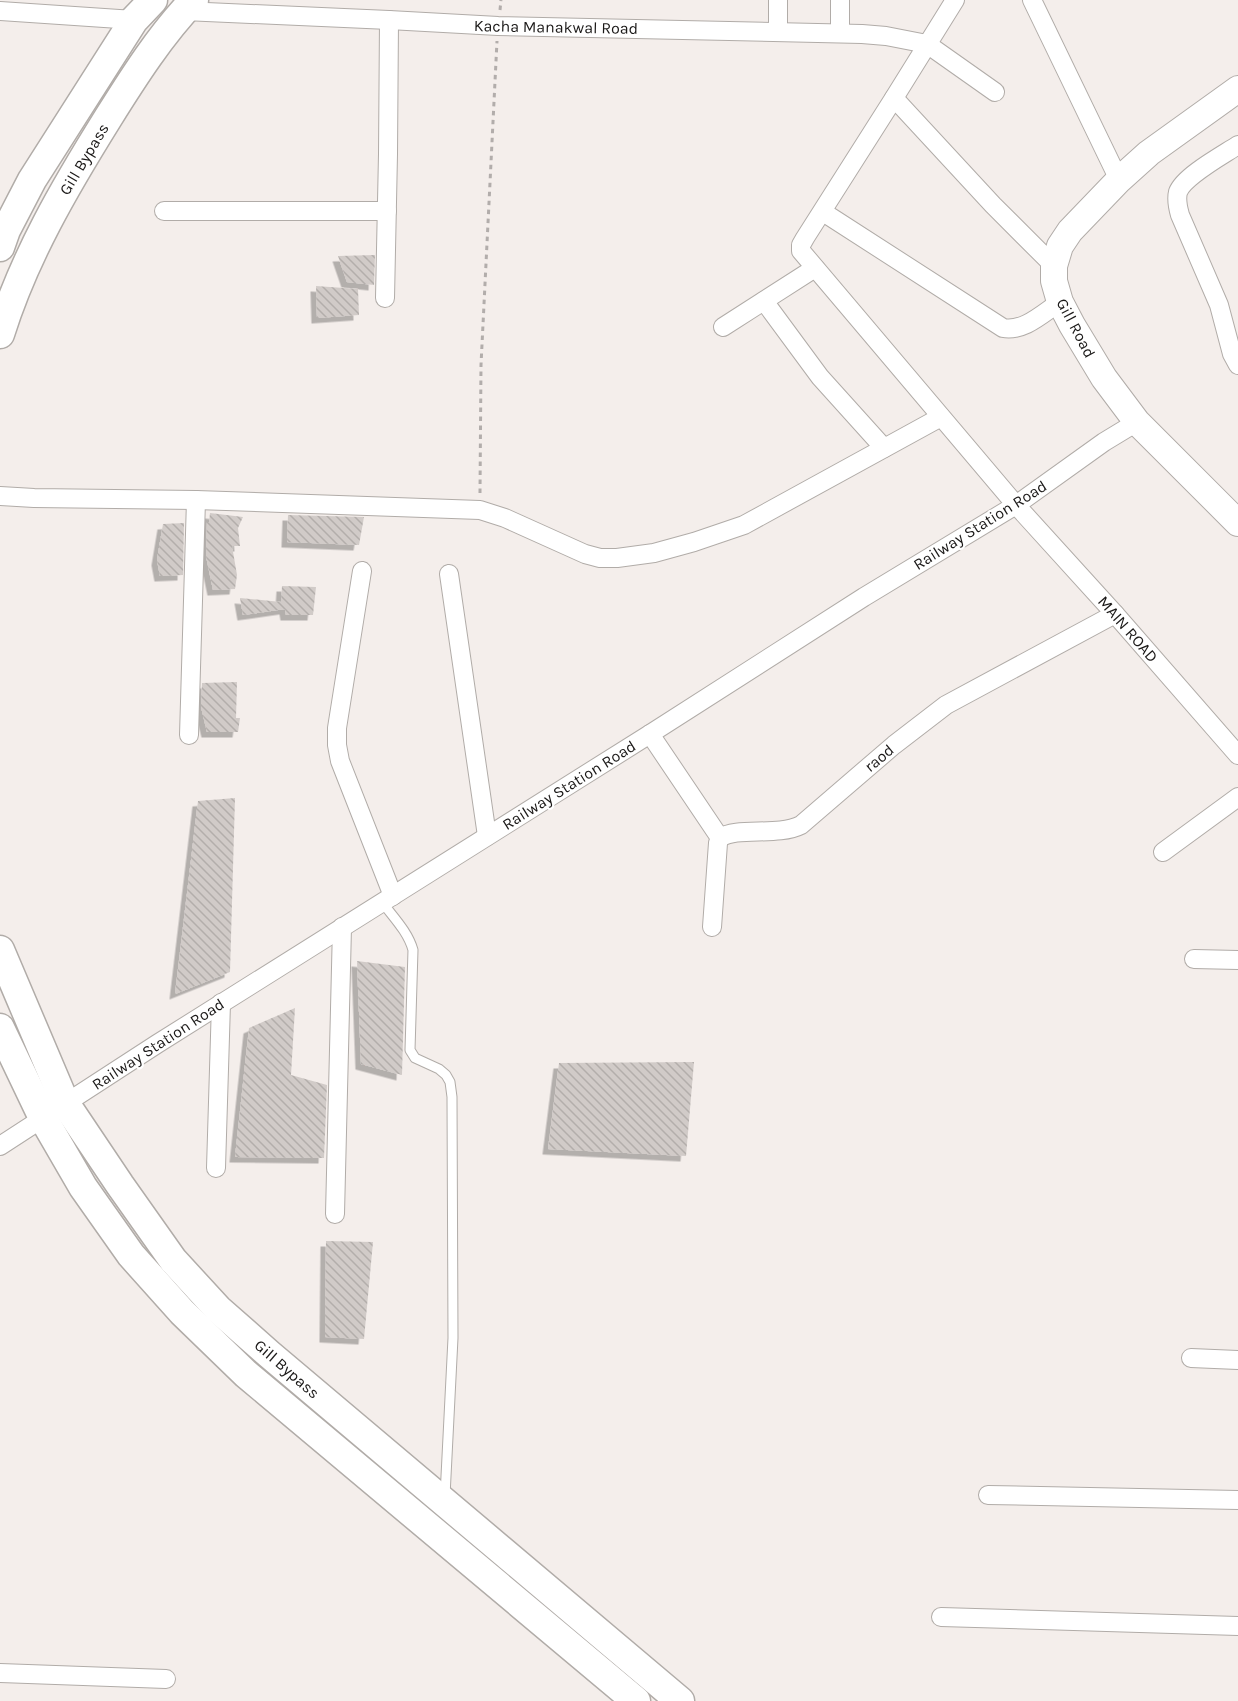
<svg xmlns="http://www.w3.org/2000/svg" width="1238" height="1701" font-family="Karla,sans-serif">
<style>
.building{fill:url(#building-back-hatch);filter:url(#shadow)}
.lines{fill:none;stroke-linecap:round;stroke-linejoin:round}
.lane-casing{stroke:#b1aca8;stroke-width:11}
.street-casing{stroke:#b1aca8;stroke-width:20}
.secondary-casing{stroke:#b1aca8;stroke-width:28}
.primary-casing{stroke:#b1aca8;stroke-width:31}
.path{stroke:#b2adab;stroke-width:3;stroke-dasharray:4.5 4.5;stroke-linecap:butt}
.lane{stroke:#fff;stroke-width:9}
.street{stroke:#fff;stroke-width:18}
.secondary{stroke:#fff;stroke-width:26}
.primary{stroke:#fff;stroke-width:28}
.labels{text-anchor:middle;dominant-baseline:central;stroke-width:4.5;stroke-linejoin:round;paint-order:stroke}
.street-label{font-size:16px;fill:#1a1817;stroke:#fff}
</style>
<defs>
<pattern id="building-back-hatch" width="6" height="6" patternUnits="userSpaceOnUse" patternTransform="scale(1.5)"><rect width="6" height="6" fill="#d1cbc8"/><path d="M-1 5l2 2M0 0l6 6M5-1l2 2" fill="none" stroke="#b3aeab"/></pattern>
<filter id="shadow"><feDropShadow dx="-5.5" dy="5.5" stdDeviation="0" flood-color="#0004"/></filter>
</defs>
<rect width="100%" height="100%" fill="#f4eeeb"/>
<!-- building -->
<g class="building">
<path d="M375,255L374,285L347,282L338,256Z"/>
<path d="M316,286L358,289L359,315L317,318Z"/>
<path d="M210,513L243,517L238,528L240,546H232L237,575L235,589L213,590L206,556L207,522H209Z"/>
<path d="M288,515L364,517L359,545L287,542Z"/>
<path d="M184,523L183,575L160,576L157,560L163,524Z"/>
<path d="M282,586L316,587L313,615H286L285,609L243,615L240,598L281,602Z"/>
<path d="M237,682L236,718H240L238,732H207L201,707L202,683Z"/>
<path d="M235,798L230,972L175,994L198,801Z"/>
<path d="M357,961L405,967L402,1075L361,1064Z"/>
<path d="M295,1008L291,1075L327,1085L324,1158L235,1157L249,1028Z"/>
<path d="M694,1062L686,1156L548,1149L559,1063Z"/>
<path d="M326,1241L373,1242L364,1339L325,1337Z"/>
</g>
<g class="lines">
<!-- lane casing -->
<g class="lane-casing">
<path id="lane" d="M382,902C394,918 408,932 413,950L410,1050L415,1058L439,1069L446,1075L450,1082L452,1097L453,1338L445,1496"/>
</g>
<!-- street casing -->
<g class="street-casing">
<g id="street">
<path d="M955,0L894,98L805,238L801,245V251L1016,505L1115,614L1238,755"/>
<path d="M1032,0L1119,180"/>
<path d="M0,11L134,20"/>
<path d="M184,11L389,20L498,26L862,34L886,36L927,44L995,92"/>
<path d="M778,31V0"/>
<path d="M840,32V0"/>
<path d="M894,98L993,205L1054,266"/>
<path d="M1238,145C1223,155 1184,176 1178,192C1176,200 1178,208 1180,215L1219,305L1232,354L1238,365"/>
<path d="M164,211H387"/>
<path d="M823,212L1003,328C1024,332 1043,313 1060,302"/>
<path d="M385,298L388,154L389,20"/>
<path d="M764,301L820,377L884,448"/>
<path d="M723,327L815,268"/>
<path d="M0,496L34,498L196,500L480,510L505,518L585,554L600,558H617L654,553L694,542L744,525L941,417"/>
<path d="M362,571L337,728V745L340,761L393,896"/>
<path d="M449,574L487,836"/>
<path d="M650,734L720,838"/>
<path d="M189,735L196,500"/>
<path d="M1163,852L1238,797"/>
<path d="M712,927L718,843L720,838C737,826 777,837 801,825L894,745L946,705L1115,614"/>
<path d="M1194,959L1238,960"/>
<path d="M0,1146L157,1044L650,734L864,597L1016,505L1104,442L1137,422"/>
<path d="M216,1168L221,1003"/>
<path d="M335,1214L342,927"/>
<path d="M1191,1358L1238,1360"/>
<path d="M988,1495L1238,1500"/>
<path d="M941,1617L1238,1626"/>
<path d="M0,1673L166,1679"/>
</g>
</g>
<!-- secondary casing -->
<g class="secondary-casing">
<path id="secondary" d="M1238,89L1149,153L1119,180L1070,231L1060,246L1054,266V281L1060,302L1072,325L1104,378L1137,422L1238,523"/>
</g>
<!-- primary casing -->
<g class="primary-casing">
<g id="primary">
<path d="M0,247L6,230L32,180L134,20L153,0"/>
<path d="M0,334C24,257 65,187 108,118C133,78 161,34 194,0"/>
<path d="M0,950L65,1103L120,1185L173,1260L218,1309L269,1354L680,1701"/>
<path d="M0,1028L43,1118L83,1187L131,1255L182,1312L246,1374L636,1701"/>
</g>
</g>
<!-- path -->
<g class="path">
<path d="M500,10L501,0"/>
<path d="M480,493L481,365L497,41"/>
</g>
<!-- lane -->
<use href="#lane" class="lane"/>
<!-- street -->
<use href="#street" class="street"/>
<!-- secondary -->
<use href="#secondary" class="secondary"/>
<!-- primary -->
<use href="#primary" class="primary"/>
</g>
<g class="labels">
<!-- street labels -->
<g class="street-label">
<text transform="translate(556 27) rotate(1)">Kacha Manakwal Road</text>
<text transform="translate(84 159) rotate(-59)">Gill Bypass</text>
<text transform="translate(1076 328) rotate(62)">Gill Road</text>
<text transform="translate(980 525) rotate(-32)">Railway Station Road</text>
<text transform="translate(1128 629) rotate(49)">MAIN ROAD</text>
<text transform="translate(879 758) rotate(-40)">raod</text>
<text transform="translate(569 785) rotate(-32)">Railway Station Road</text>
<text transform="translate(158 1044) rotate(-33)">Railway Station Road</text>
<text transform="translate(287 1369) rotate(41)">Gill Bypass</text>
</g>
</g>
</svg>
